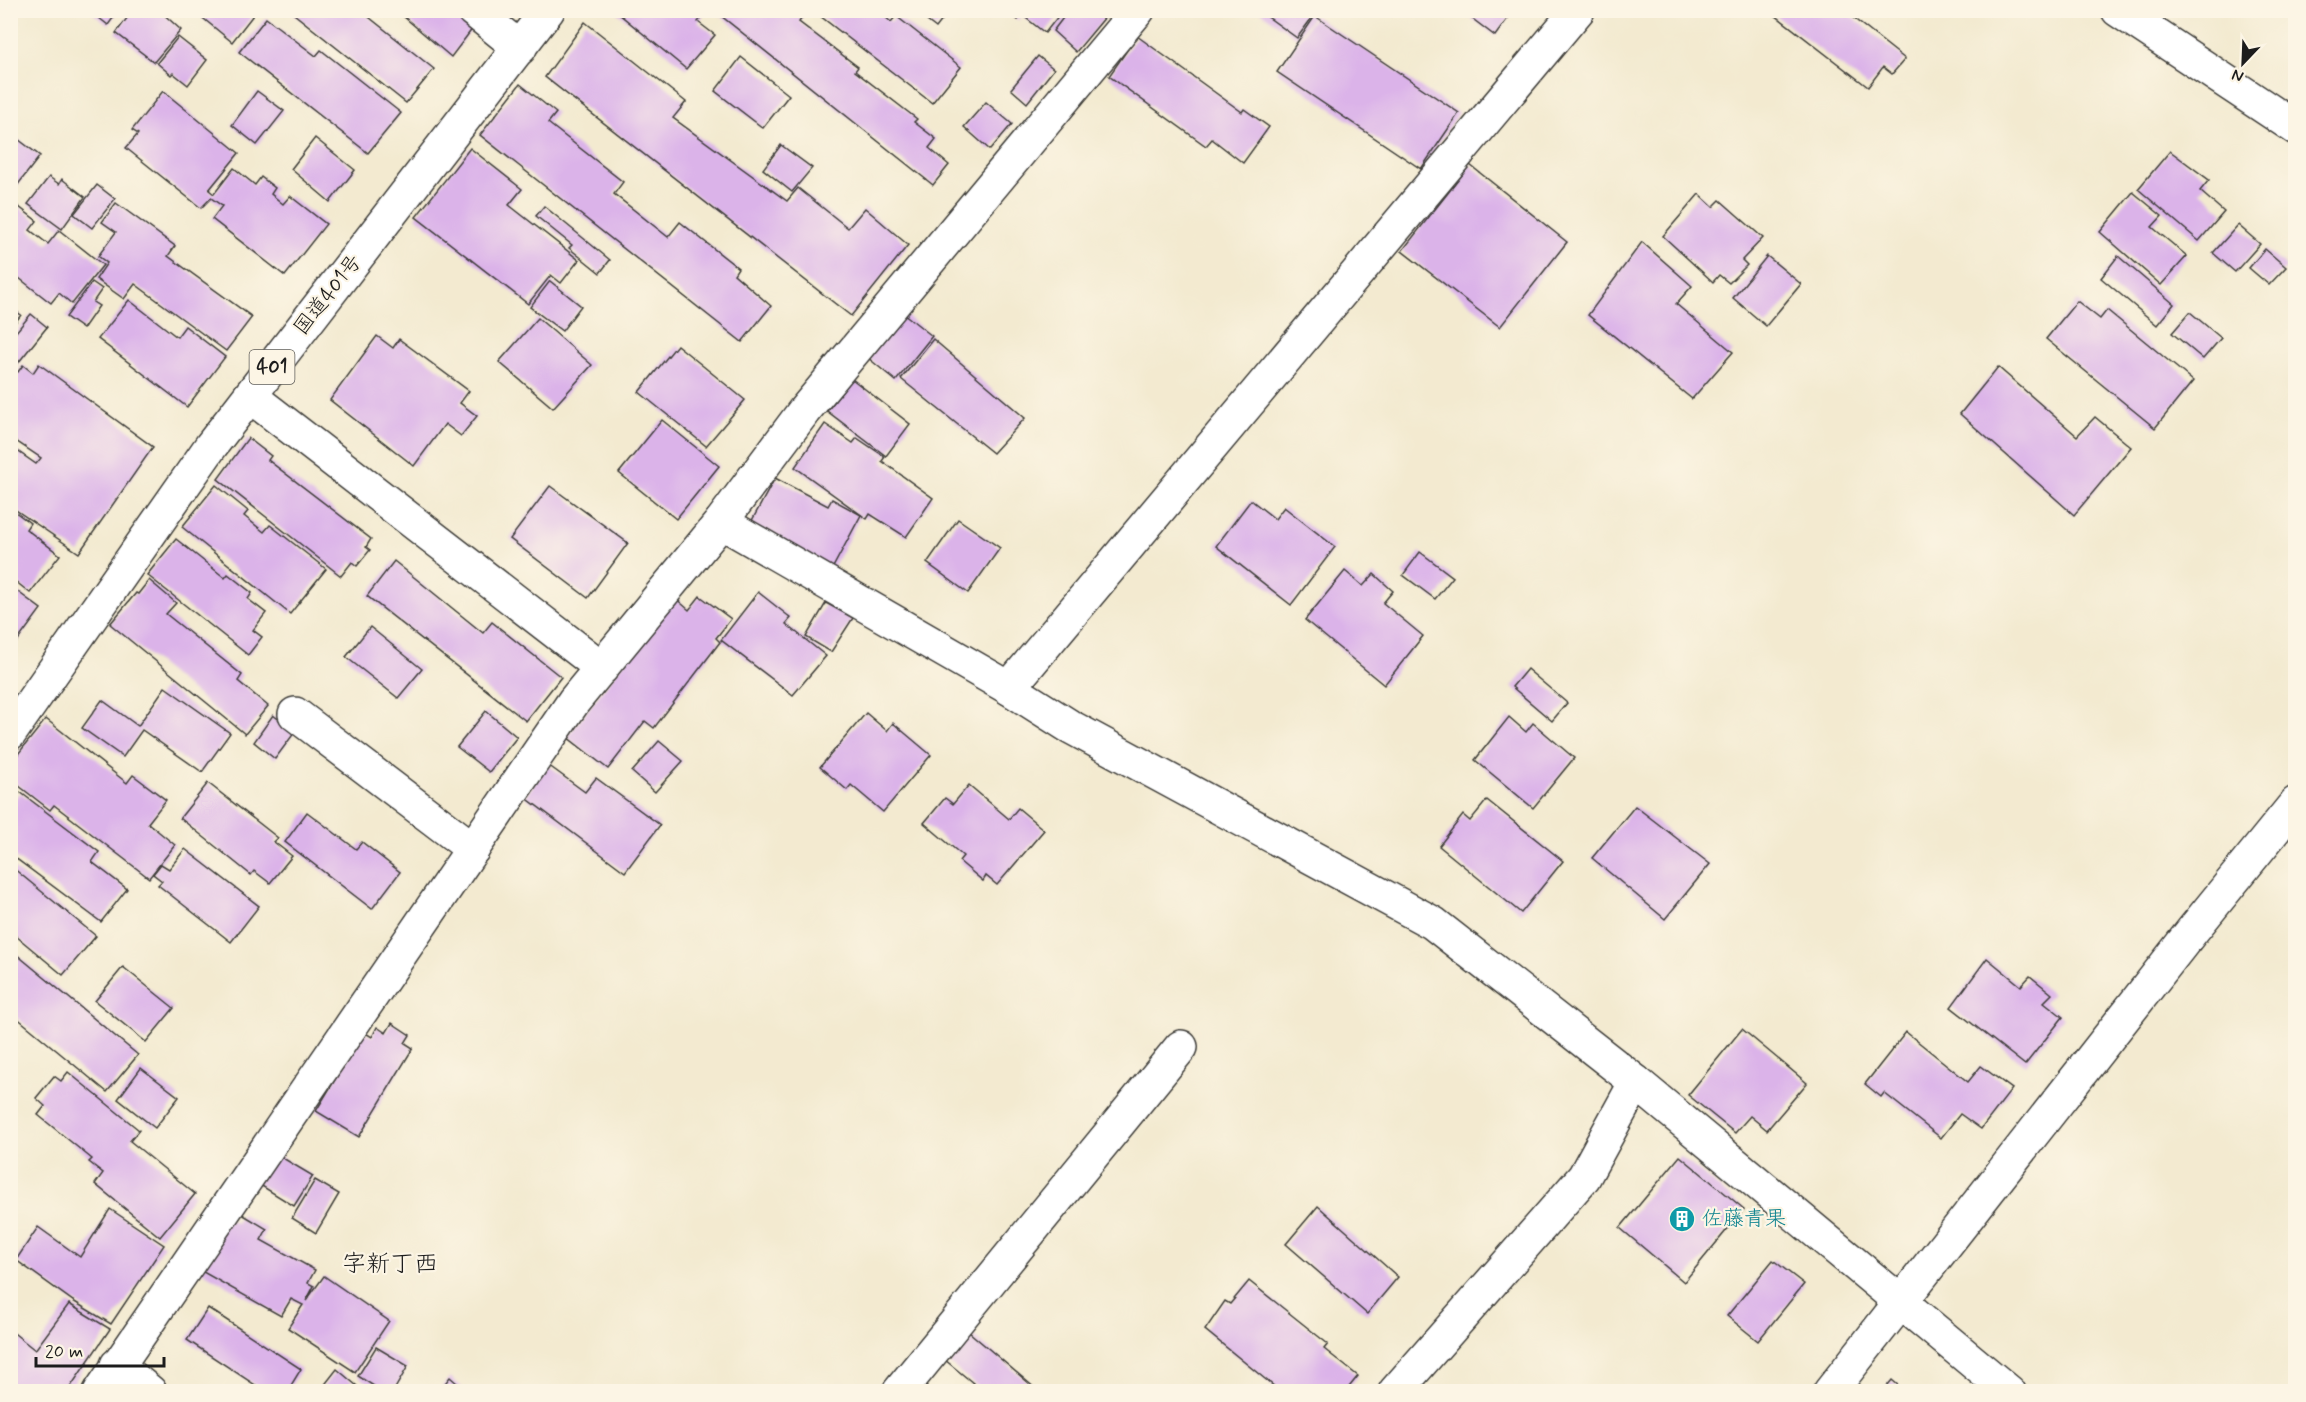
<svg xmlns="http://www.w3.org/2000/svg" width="2306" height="1402" font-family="Mynerve,'Klee One',sans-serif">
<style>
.building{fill:#dbb3e9}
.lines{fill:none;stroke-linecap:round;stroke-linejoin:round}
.street-casing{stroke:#3c3b37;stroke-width:36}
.highway-casing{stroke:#3c3b37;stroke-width:36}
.street{stroke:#fff;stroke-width:33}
.highway{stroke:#fff;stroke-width:33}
.labels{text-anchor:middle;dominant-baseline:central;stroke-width:4.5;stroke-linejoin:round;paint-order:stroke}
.shield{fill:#fcf5e5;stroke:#5f5d58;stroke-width:1.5}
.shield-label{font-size:20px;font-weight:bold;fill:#1c1c1c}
.street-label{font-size:21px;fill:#1c1c1c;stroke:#fcf5e5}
.culture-label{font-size:21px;fill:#0d838f;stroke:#fcf5e5;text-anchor:start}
.quarter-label{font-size:24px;fill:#1c1c1c;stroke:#fcf5e5}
</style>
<rect width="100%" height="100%" fill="#fcf5e5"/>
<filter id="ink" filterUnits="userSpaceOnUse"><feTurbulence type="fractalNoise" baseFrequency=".0167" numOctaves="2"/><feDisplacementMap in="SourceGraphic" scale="12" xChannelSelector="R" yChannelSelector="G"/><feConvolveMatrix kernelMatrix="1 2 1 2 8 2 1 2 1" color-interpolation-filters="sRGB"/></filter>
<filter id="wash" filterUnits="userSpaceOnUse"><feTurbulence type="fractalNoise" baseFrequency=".008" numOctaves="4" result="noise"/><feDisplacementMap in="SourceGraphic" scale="24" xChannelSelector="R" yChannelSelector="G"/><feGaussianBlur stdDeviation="1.35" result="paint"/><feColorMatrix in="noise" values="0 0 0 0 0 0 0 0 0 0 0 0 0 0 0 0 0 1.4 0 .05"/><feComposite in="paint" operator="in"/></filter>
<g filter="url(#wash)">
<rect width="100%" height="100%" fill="#f3ead0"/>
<g id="blocks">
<!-- building -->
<g class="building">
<path d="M89,10H119L108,25Z"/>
<path d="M133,10H159L181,30L154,62L116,33Z"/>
<path d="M193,10H257L232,42Z"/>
<path d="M289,10H360L434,69L406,103Z"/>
<path d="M396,10H459L476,24L451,57Z"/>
<path d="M620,10H698L704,15L698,22L715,35L686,69L618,13Z"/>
<path d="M723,10H797L803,16L799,22L858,67L855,71L917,119L914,122L936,139L929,148L949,165L933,185L720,15Z"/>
<path d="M816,10H877L891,22L896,16L961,67L932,103L815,12Z"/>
<path d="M913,10H950L936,28Z"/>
<path d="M1005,10H1063L1045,33L1022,15L1018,20Z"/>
<path d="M1069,10H1099L1106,16L1076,52L1053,31Z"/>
<path d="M1258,10H1309L1314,15L1297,38Z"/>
<path d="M1461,10H1514L1495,36Z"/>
<path d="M1779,10H1843L1905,59L1892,74L1883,67L1868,87L1775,15Z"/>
<path d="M1315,16L1459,113L1421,169L1277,72Z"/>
<path d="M266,18L316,56L321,50L401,113L368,153L239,52Z"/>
<path d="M585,22L686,102L673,118L787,201L798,188L848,228L865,208L908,245L851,316L545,77Z"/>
<path d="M1137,36L1242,112L1244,109L1269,127L1243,163L1212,139L1206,146L1109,76Z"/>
<path d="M178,37L207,60L188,85L173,73L171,75L157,63Z"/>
<path d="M1038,56L1054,69L1027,103L1011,89Z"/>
<path d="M741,57L789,95L763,128L715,91Z"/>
<path d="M520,84L556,113L548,123L623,182L614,194L668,237L680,222L738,268L734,274L771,306L742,342L480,135Z"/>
<path d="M163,91L239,153L209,190L214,194L234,168L255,185L261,177L275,188L271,194L283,204L290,196L326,224L285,276L212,219L222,206L211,198L201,208L126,148L138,134L132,130Z"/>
<path d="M257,91L284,111L257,145L232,125Z"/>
<path d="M986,102L1012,124L990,150L964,127Z"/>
<path d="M10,133L40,156L13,191L10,189Z"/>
<path d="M315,138L355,170L330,202L291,169Z"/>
<path d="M781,145L812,168L792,192L763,169Z"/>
<path d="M470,148L522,189L509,205L579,260L561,283L551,275L528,304L416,217Z"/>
<path d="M2170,151L2209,180L2200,191L2224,212L2199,241L2138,189Z"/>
<path d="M1470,165L1567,242L1500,327L1402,251Z"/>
<path d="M49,177L59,184L62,179L85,197L62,229L28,204Z"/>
<path d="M97,185L115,199L92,228L74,214Z"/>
<path d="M2133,192L2162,216L2152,227L2187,256L2161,285L2100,232Z"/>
<path d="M1699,194L1713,207L1720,200L1763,238L1742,260L1747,265L1729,283L1719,275L1713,282L1663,236Z"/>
<path d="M10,200L37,221L30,230L48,244L59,230L103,265L72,304L59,293L51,303L10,271Z"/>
<path d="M116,203L175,246L168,256L252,317L226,351L135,284L124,299L96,279L107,263L98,256L116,232L102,222Z"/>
<path d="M544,206L610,260L600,273L569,248L572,245L536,216Z"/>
<path d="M2238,225L2260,244L2235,272L2213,253Z"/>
<path d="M1642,242L1692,286L1676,304L1733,352L1692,399L1588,315Z"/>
<path d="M2265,249L2286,267L2269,285L2249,268Z"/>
<path d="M1767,256L1801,284L1766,326L1733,298Z"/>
<path d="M2118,256L2174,304L2157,325L2101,278Z"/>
<path d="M550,281L581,306L562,331L530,307Z"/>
<path d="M92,282L102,289L93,302L99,306L83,329L66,317Z"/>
<path d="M129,300L177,337L185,326L225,357L187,407L98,339Z"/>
<path d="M2077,301L2100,319L2107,310L2193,381L2155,428L2046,339Z"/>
<path d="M10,307L21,315L10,329Z"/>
<path d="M2190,312L2221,338L2203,359L2172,333Z"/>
<path d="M903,313L932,336L896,381L867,357Z"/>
<path d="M31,314L47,327L14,368L10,366V339Z"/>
<path d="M538,318L592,365L553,408L499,362Z"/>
<path d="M377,336L393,348L399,339L469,391L460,403L477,416L461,436L445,424L414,466L330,400Z"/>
<path d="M933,339L1025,418L993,453L901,379Z"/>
<path d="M677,345L745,400L706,446L639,392Z"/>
<path d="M39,364L153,447L79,553L10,506L14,498L10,495V446L36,464L41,458L10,437V367L18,372L23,365L33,373Z"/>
<path d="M1998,367L2077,436L2095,417L2131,447L2074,515L1960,414Z"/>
<path d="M852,379L910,424L886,456L827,411Z"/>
<path d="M662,420L719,466L676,519L619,473Z"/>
<path d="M825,424L853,443L857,438L885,457L882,461L933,498L906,537L870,514L867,519L795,467Z"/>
<path d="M248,438L271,456L268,460L371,539L366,547L370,550L357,566L352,562L341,576L218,479Z"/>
<path d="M775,478L828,506L832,499L861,515L831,571L749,526Z"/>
<path d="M216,485L248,511L244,516L264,532L270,525L326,569L290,614L182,527Z"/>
<path d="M550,486L628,543L588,598L510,539Z"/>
<path d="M1251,500L1275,519L1284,507L1335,547L1291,605L1216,546Z"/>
<path d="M10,508L30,523L26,529L60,555L30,593L10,577Z"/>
<path d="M958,519L1000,548L968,593L927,563Z"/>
<path d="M176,539L225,578L228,574L252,593L248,599L266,613L253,630L262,637L248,655L147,575Z"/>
<path d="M1420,552L1453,577L1435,599L1403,575Z"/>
<path d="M394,561L483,633L492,622L561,677L526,721L367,596Z"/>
<path d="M1345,571L1363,586L1374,574L1393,591L1383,603L1423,636L1384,685L1305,620Z"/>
<path d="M149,580L176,603L166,614L242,675L238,681L268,706L245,734L110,624L136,593L138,594Z"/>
<path d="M10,586L41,609L10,651Z"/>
<path d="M758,592L791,618L786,624L826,656L793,695L721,640Z"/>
<path d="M700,596L731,619L716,638L720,642L654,728L645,721L608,769L567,737L674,597L689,610Z"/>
<path d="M826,603L853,618L831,652L806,637Z"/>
<path d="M370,627L422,669L398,698L346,657Z"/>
<path d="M1527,669L1567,703L1552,721L1512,687Z"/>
<path d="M165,687L230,733L202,772L142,730L123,757L82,728L102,700L138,726Z"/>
<path d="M486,711L517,737L489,772L457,747Z"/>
<path d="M866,713L887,731L893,723L931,755L883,812L851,785L847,790L820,767Z"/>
<path d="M273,715L295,732L275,759L254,742Z"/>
<path d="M1509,717L1526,732L1533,723L1574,758L1533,808L1475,760Z"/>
<path d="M46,719L127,783L133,775L166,800L148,823L175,845L149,878L54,805L50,810L10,779V764Z"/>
<path d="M659,741L683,761L655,792L632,772Z"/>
<path d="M548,765L585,792L596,778L660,825L625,872L525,797Z"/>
<path d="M208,783L278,838L274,842L292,856L270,883L254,871L251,875L180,818Z"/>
<path d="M969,785L1009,819L1018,808L1044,830L997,885L986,876L983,881L959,861L963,856L924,823L945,798L953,804Z"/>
<path d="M20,792L99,852L92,862L127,889L101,922L10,854V799L13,801Z"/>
<path d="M1487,800L1563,861L1521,913L1439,846L1463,815L1470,821Z"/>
<path d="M1635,806L1710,864L1665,919L1592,858Z"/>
<path d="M307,812L356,849L362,842L400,872L372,909L285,842Z"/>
<path d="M185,849L259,906L231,942L158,885L162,881L153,874L161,864L169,869Z"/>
<path d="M13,868L96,936L63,975L10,931V871Z"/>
<path d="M10,949L138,1055L107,1092L10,1012Z"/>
<path d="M1987,958L2021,986L2030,976L2052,994L2044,1002L2063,1017L2025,1065L1951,1007Z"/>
<path d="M123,967L174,1008L146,1042L95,1001Z"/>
<path d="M392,1023L410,1035L405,1043L413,1048L359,1137L316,1111L364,1032L372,1037L377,1027L386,1033Z"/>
<path d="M1742,1029L1807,1083L1767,1130L1750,1116L1735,1133L1688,1095Z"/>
<path d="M1906,1032L1968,1082L1981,1066L2012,1089L1981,1129L1960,1114L1941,1138L1884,1093L1881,1097L1865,1084Z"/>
<path d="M141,1068L179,1097L155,1128L118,1099Z"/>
<path d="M68,1072L139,1130L130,1141L195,1194L160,1237L95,1184L103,1173L89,1162L92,1159L38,1115L45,1106L36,1098L54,1076L61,1081Z"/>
<path d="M271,1151L313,1176L294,1206L252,1180Z"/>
<path d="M1680,1156L1744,1209L1684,1282L1620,1228Z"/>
<path d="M315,1180L339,1194L316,1233L292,1218Z"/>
<path d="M1318,1206L1398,1277L1367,1314L1286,1244Z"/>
<path d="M110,1209L164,1245L111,1324L73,1301L16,1260L38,1227L80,1257Z"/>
<path d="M242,1214L267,1229L261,1240L315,1270L308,1283L314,1286L306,1301L324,1276L389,1321L355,1372L288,1328L303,1305L291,1299L281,1316L196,1268L225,1217L236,1223Z"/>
<path d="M1773,1260L1804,1284L1758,1341L1727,1316Z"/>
<path d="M1249,1281L1328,1344L1324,1349L1358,1376L1345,1392H1281L1205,1330L1225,1301L1230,1304Z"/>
<path d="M69,1304L110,1329L67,1392H13L10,1389V1330L35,1350Z"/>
<path d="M208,1308L301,1369L287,1392H266L187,1340Z"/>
<path d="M962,1326L1037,1390L1036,1392H984L939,1355Z"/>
<path d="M376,1347L408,1366L393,1392H383L358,1376Z"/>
<path d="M337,1369L364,1392H319Z"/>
<path d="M450,1377L467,1392H438Z"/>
<path d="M1892,1380L1906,1392H1882Z"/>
</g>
</g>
</g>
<g filter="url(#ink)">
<use href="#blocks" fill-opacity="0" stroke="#3c3b37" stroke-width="1.5"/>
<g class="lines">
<!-- street casing -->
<g class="street-casing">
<g id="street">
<path d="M473,10L520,48"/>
<path d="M2118,10L2296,128"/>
<path d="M250,396L602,668"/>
<path d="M721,522L1009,688L1069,726L1433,923L1636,1082L2009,1392"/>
<path d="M1009,688L1578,10"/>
<path d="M295,714L473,849"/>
<path d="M117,1365L150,1392"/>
<path d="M100,1392L574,701L721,522L804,411L1138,10"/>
<path d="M899,1392L1181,1047"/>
<path d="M1395,1392L1584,1177L1636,1082"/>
<path d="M1830,1392L2192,931L2296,803"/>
</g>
</g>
<!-- highway casing -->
<g class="highway-casing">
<path id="highway" d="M10,733L211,446L548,10"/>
</g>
<!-- street -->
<use href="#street" class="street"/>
<!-- highway -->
<use href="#highway" class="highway"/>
</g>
</g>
<!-- icons -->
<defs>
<g id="building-disc" transform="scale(1.35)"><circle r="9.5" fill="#0f9aa8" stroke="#fcf5e5"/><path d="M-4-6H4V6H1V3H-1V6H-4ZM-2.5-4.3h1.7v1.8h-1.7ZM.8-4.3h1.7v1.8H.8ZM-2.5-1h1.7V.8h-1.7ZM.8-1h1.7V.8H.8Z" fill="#fff"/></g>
</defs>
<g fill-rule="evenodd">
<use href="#building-disc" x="1682" y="1219"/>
</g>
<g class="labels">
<!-- shield labels -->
<rect class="shield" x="249.5" y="350" width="45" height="34" rx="4.5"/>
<g class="shield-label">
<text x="272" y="367">401</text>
</g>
<!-- street labels -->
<g class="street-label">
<text transform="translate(328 295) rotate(-52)">国道401号</text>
</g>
<!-- culture labels -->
<g class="culture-label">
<text x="1702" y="1219">佐藤青果</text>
</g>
<!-- quarter labels -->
<g class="quarter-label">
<text x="390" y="1264">字新丁西</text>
</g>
</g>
<!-- margin -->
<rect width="2306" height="1402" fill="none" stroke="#fcf5e5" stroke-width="36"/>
<!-- north arrow -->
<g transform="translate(2243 63) rotate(203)" stroke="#fcf5e5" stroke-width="4.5" paint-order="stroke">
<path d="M0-4.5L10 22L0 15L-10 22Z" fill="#1c1c1c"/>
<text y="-9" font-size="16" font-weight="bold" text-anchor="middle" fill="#1c1c1c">N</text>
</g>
<!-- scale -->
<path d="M36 1357v9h128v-9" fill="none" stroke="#1c1c1c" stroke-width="3"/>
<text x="45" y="1357" font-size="18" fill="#1c1c1c" stroke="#fcf5e5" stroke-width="4.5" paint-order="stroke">20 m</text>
</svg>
